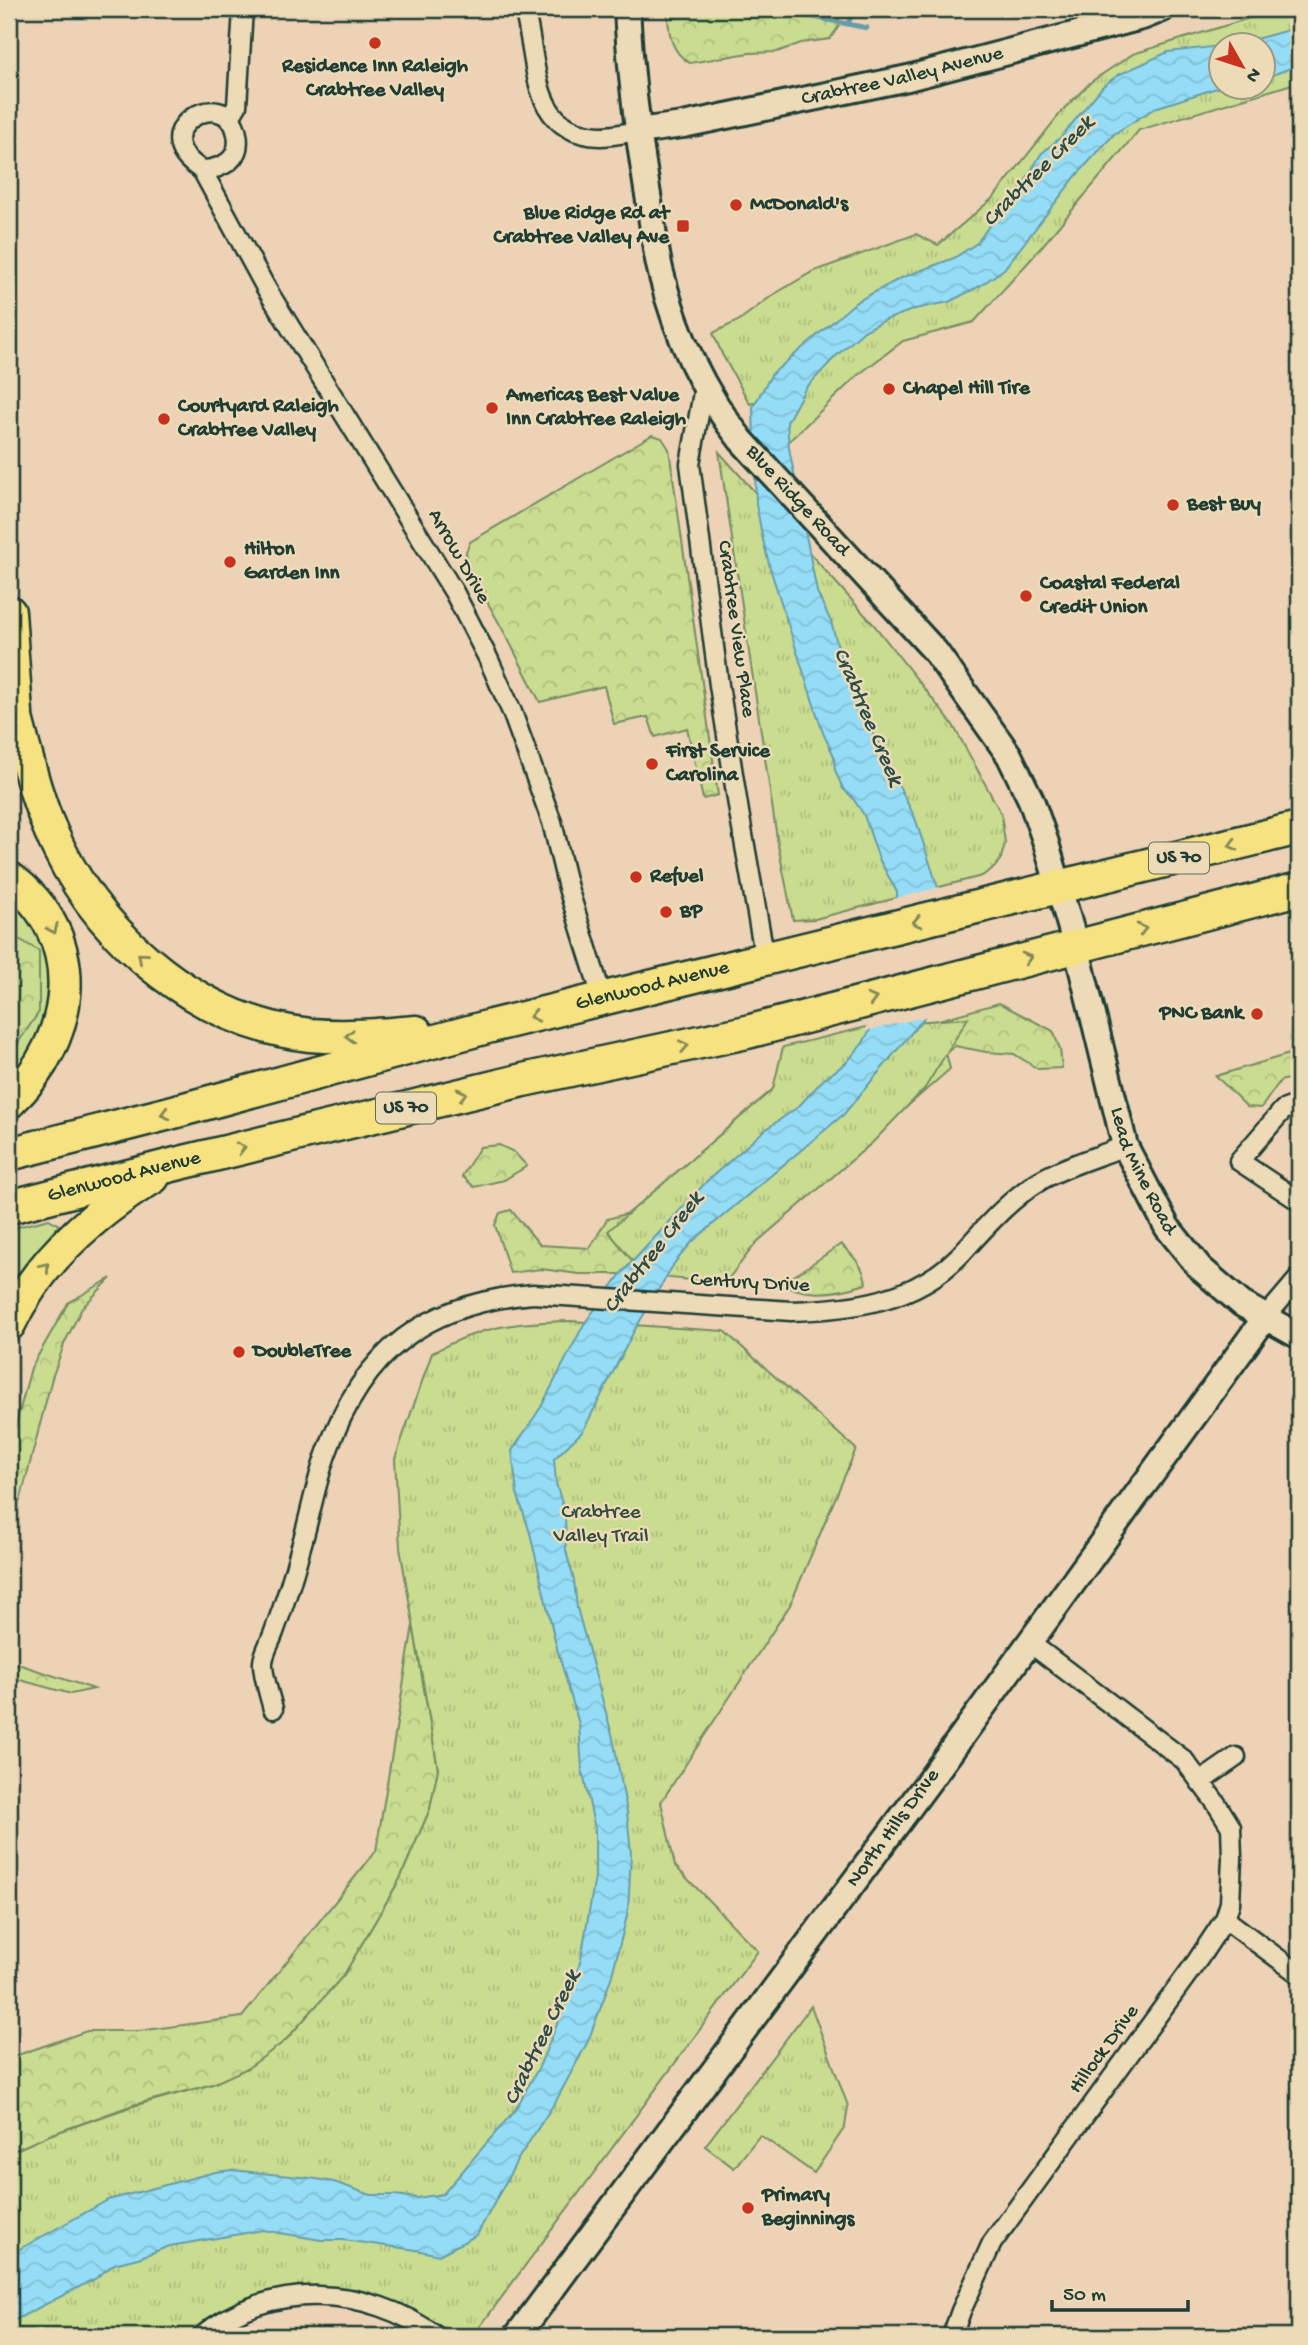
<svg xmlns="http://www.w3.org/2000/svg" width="1308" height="2345" font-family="'Gochi Hand',sans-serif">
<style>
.grass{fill:#cadc90;stroke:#748c62;stroke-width:2}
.forest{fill:url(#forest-crowns);stroke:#748c62;stroke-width:2}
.park{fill:url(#park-tufts);stroke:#748c62;stroke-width:2;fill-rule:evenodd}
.water{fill:url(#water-waves);stroke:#669da9;stroke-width:2}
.pier{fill:#edd2b6}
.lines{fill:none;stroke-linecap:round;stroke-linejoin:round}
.stream{stroke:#669da9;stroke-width:5}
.street-casing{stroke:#1f3d34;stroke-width:23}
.secondary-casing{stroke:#1f3d34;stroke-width:30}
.highway-casing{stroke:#1f3d34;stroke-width:37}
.street{stroke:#eddab7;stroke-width:18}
.secondary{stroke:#eddab7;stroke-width:24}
.highway{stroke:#f7e281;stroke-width:32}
.oneway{stroke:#808757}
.poi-dot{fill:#c8321e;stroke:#eddab7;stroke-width:2.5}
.labels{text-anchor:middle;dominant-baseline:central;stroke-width:5;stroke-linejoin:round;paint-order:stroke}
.shield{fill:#eddab7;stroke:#5d6c5b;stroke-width:2}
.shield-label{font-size:19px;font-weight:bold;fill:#1f3d34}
.poi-label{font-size:21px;font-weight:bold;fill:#1f3d34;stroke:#eddab7;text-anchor:start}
.street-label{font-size:21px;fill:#1f3d34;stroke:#eddab7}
.park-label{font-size:21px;fill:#304d3d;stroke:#eddab7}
.water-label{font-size:23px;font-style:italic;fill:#2b4d48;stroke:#eddab7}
</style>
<defs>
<pattern id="forest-crowns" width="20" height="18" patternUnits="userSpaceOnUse" patternTransform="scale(1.75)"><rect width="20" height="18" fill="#cadc90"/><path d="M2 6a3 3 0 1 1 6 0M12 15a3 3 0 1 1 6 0" fill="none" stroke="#adbe7d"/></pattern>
<pattern id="park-tufts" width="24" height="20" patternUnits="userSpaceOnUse" patternTransform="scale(1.75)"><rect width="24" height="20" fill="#cadc90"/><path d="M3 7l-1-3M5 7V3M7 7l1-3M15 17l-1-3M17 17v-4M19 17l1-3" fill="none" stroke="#adbe7d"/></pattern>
<pattern id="water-waves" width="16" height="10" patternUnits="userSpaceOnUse" patternTransform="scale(1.75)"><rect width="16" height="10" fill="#95ddf7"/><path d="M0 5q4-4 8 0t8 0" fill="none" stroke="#80bfd4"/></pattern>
</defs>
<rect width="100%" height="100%" fill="#edd2b6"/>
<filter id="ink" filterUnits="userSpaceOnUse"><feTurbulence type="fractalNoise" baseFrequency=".0143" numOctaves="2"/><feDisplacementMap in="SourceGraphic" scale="14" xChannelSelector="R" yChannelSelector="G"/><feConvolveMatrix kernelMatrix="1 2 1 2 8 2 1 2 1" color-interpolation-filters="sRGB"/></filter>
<g filter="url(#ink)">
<!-- grass -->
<g class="grass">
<path d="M9,890L54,960L41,1044L9,1087Z"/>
<path d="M49,1219L59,1225L9,1287V1229Z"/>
</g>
<!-- forest -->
<g class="forest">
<path d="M667,9H838L839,26L830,39L801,43L777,52L749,53L690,63C669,52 669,30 667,9Z"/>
<path d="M652,435L662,438L669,449L718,795L703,799L687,728L655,737L648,717L614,724L604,686L540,702L509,641L469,569L466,552L470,542Z"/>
<path d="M9,933L39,951V1012L9,1056Z"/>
<path d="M999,1003L1053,1031L1060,1049L1062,1068L1038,1069L1014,1054L986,1052L955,1046L946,1053L950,1069L780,1218L917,1026Z"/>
<path d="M1299,1051V1076L1280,1081L1261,1108L1247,1107L1216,1076Z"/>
<path d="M752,1107L656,1236L621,1274H579L541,1269L510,1273L495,1225L500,1213L511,1210L540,1245L590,1248L607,1219L629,1213Z"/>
<path d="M499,1145L514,1152L527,1166L504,1180L474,1187L462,1176L480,1147Z"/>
<path d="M841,1244C853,1256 865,1267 866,1284C842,1292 813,1297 789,1287L791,1278Z"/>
<path d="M111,1278L82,1308L65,1342L52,1378L22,1494L9,1532V1451L31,1368L68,1303Z"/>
<path d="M413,1625L438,1769L430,1809L400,1879L344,1975L285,2041L248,2069L213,2084L133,2105L50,2135L9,2153V2058L87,2031H139L242,2017L376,1851Z"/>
<path d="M9,1661L94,1689L71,1694L9,1677Z"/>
</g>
<!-- park -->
<g class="park">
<path d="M1279,9H1299V82L1139,130L1033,257L974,322L903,341L858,375L784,446L754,403L750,404L722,354L713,333L738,321L773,295L812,272L916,234L938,245L994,197L1063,110L1092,81L1133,54ZM1220,46H1262V88H1220Z"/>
<path d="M719,452L874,625L953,725L1001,813L1005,843L1001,858L995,867L982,876L815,919L793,920L778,845Z"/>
<path d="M968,1018L925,1088L873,1142L757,1242L725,1283L636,1275L639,1269L608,1231L773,1089L783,1047L875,1025Z"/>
<path d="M571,1321L724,1331L856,1449L790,1605L661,1802L675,1866L758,1951L473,2336H447L391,2313L339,2298L265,2293L185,2336H9V2153L50,2135L133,2106L213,2084L248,2068L285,2041L344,1975L400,1879L430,1809L438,1769L400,1548L395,1459L432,1353C480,1326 516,1322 571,1321Z"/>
<path d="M811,2006L848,2106L845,2127L814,2173L760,2135L734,2168L705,2146Z"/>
</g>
<!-- water -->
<g class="water">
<path d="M1299,27V65L1267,77L1263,78L1262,46L1224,45L1249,41Z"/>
<path d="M1220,46V87L1155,108L1114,134L1076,176L1004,269L980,286L949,302L915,309L883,321L864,331L836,356L805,389L787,422L789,448L817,592L831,622L842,661L868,727L883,748L894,776L915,818L943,903L936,997L923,1019L844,1114L692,1242L675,1262L634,1331L583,1431L554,1459L556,1483L565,1514L566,1551L574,1580L577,1608L613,1738L627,1812L631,1854L628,1912L612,1975L602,2004L588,2041L557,2099L518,2159L477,2235L439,2255L416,2250L343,2240H321L263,2230L234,2235L170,2246L138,2258L114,2264L95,2279L9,2323V2255L108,2200L215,2172L232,2170L310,2178L334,2182L371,2195H395L417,2198L443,2194L515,2110L539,2067L572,1989L581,1959L595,1877V1829L582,1769L579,1724L556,1645L530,1533L517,1493L512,1451L541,1407L584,1324L621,1274L708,1180L765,1130L798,1107L822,1081L847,1062L863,1043L873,1024L896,945L897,892L879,859L864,815L852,797L843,789L835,770L834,756L823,733L770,568L763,540L756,504L753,407L772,374L856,302L901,278L954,258L977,243L989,226L1008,211L1041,154L1062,136L1103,86L1118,75L1168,52Z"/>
</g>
<!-- pier -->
<path class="pier" d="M940,887L946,903L949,941L948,963L939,998L929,1016L865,1031L869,1023L872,997L893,945V899Z"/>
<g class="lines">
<!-- stream -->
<g class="stream">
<path d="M775,9L867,28"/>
<path d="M848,23L855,9"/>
</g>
<!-- street casing -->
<g class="street-casing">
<g id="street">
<path d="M524,9C539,60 528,133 600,136C612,136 626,133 638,131"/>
<path d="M229,119L237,106L243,9"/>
<path d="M202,170C223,169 242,159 237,134C228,82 138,131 202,170L266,288L454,592L488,658L512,712L552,822L568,888L603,1000"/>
<path d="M704,387L690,464L719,685L739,812L765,959"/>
<path d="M1299,1104L1283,1110L1239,1161L1299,1201"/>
<path d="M1265,1318L1299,1278"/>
<path d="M273,1709C270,1697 262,1673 263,1662C264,1652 271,1641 274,1632C284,1605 293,1578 300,1550C310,1518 315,1484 327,1452C363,1351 426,1303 533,1294L791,1311C852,1309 914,1302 959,1256C984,1229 1009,1199 1041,1180C1067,1165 1097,1157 1125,1146"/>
<path d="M1200,1782L1236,1757"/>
<path d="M1225,1919L1299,1974"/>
<path d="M202,2336C268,2280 368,2285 436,2336"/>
<path d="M952,2336L961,2311L992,2243L1197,1961L1225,1919L1230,1903L1232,1858L1231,1827L1216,1803L1184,1760L1030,1643"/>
</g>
</g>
<!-- secondary casing -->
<g class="secondary-casing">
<g id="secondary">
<path id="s1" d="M627,9C630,69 637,129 647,189C652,217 654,246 661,273C676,334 702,391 741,440L935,651L1009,755L1031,800L1046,843L1076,946L1125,1146L1167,1227L1200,1268L1242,1304L1299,1336"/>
<path id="s2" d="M638,131L683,125L908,78L1142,17L1162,9"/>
<path id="s3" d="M517,2336L940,1766L1265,1318"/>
</g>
</g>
<!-- highway casing -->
<g class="highway-casing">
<g id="highway">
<path d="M9,612L16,713"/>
<path d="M9,692C24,745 34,799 59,849C106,944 202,1023 310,1035C345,1038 381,1035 416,1032"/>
<path d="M9,878C89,936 77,1039 9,1102"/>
<path id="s4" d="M9,1154L166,1114L491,1026L1299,828"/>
<path id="s5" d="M9,1207L176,1164L523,1080L747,1032L1299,889"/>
<path d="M9,1324C39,1261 94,1213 153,1177"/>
</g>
</g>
<!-- street -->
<use href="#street" class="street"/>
<!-- secondary -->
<use href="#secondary" class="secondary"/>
<!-- highway -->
<use href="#highway" class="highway"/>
</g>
<!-- one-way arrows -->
<defs><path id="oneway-chevron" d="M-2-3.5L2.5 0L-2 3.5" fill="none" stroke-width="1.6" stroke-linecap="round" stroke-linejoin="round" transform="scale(1.75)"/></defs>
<g class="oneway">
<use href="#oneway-chevron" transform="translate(1233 845) rotate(166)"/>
<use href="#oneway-chevron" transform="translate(917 922) rotate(167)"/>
<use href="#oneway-chevron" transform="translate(53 929) rotate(66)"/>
<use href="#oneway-chevron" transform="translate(1142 929) rotate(-14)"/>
<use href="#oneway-chevron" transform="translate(142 957) rotate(-139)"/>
<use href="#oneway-chevron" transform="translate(1027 958) rotate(-15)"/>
<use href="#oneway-chevron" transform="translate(872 999) rotate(-15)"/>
<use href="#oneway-chevron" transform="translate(534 1016) rotate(167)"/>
<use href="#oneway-chevron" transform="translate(350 1036) rotate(178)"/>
<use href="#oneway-chevron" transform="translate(684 1046) rotate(-12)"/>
<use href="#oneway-chevron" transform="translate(462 1094) rotate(-14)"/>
<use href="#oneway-chevron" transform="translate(165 1114) rotate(165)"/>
<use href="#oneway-chevron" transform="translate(241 1148) rotate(-14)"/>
<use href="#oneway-chevron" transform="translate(45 1267) rotate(-50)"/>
</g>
</g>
<!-- markers -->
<g class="poi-dot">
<circle cx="375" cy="43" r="7"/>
<circle cx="736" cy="205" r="7"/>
<rect x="676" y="219" width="14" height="14" rx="3.5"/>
<circle cx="889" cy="389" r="7"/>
<circle cx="492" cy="408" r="7"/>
<circle cx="164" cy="419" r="7"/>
<circle cx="1173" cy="505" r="7"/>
<circle cx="230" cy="562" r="7"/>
<circle cx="1026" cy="596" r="7"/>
<circle cx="652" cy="764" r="7"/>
<circle cx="636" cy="877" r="7"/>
<circle cx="666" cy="912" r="7"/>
<circle cx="1257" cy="1014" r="7"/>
<circle cx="239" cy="1352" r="7"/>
<circle cx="748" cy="2208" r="7"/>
</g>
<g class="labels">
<!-- shield labels -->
<g class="shield">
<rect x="1149" y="842.5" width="60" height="31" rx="5"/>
<rect x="376" y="1092.5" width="60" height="31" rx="5"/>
</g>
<g class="shield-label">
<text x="1179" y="858">US 70</text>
<text x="406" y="1108">US 70</text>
</g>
<!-- poi labels -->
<g class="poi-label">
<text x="375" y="67" text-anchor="middle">Residence Inn Raleigh<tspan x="375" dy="24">Crabtree Valley</tspan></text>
<text x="750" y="205">McDonald's</text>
<text x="669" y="214" text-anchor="end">Blue Ridge Rd at<tspan x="669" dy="24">Crabtree Valley Ave</tspan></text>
<text x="903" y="389">Chapel Hill Tire</text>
<text x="506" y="396">Americas Best Value<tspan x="506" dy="24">Inn Crabtree Raleigh</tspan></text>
<text x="178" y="407">Courtyard Raleigh<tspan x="178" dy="24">Crabtree Valley</tspan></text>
<text x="1187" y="505">Best Buy</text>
<text x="244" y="550">Hilton<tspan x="244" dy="24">Garden Inn</tspan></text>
<text x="1040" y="584">Coastal Federal<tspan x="1040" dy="24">Credit Union</tspan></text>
<text x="666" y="752">First Service<tspan x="666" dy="24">Carolina</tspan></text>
<text x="650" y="877">Refuel</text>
<text x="680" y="912">BP</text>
<text x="1243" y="1014" text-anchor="end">PNC Bank</text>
<text x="253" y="1352">DoubleTree</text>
<text x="762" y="2196">Primary<tspan x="762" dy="24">Beginnings</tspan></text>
</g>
<!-- street labels -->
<g class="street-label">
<text stroke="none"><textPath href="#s2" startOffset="270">Crabtree Valley Avenue</textPath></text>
<text stroke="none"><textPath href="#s1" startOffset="536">Blue Ridge Road</textPath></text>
<text transform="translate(458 557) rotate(60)">Arrow Drive</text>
<text transform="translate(735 629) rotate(82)">Crabtree View Place</text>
<text stroke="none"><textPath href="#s4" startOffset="665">Glenwood Avenue</textPath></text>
<text stroke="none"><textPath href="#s1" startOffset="1306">Lead Mine Road</textPath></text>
<text stroke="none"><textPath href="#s5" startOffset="119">Glenwood Avenue</textPath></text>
<text transform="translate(750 1284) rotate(3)">Century Drive</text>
<text stroke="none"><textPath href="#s3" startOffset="632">North Hills Drive</textPath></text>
<text transform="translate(1105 2050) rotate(-54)">Hillock Drive</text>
</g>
<!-- park labels -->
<g class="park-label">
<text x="601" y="1513">Crabtree<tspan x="601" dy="24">Valley Trail</tspan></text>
</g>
<!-- water labels -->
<g class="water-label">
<text transform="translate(1039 172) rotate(-45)">Crabtree Creek</text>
<text transform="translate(867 717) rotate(67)">Crabtree Creek</text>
<text transform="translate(654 1253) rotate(-52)">Crabtree Creek</text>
<text transform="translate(543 2038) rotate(-64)">Crabtree Creek</text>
</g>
</g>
<!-- margin -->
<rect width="1308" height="2345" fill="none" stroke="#eddab7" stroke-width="35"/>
<rect x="18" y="18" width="1273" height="2310" fill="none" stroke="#1f3d34" stroke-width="2.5" filter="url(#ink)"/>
<!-- north arrow -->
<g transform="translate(1242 66) rotate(129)"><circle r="33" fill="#eddab7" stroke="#9b9b83" stroke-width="2"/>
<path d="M0-5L12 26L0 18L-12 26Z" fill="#c8321e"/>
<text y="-10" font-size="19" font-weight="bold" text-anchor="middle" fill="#1f3d34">N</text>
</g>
<!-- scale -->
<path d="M1052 2300v10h136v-10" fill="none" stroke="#1f3d34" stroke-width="3.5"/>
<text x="1063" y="2300" font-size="21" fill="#1f3d34" stroke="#eddab7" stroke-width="5" paint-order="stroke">50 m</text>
</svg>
